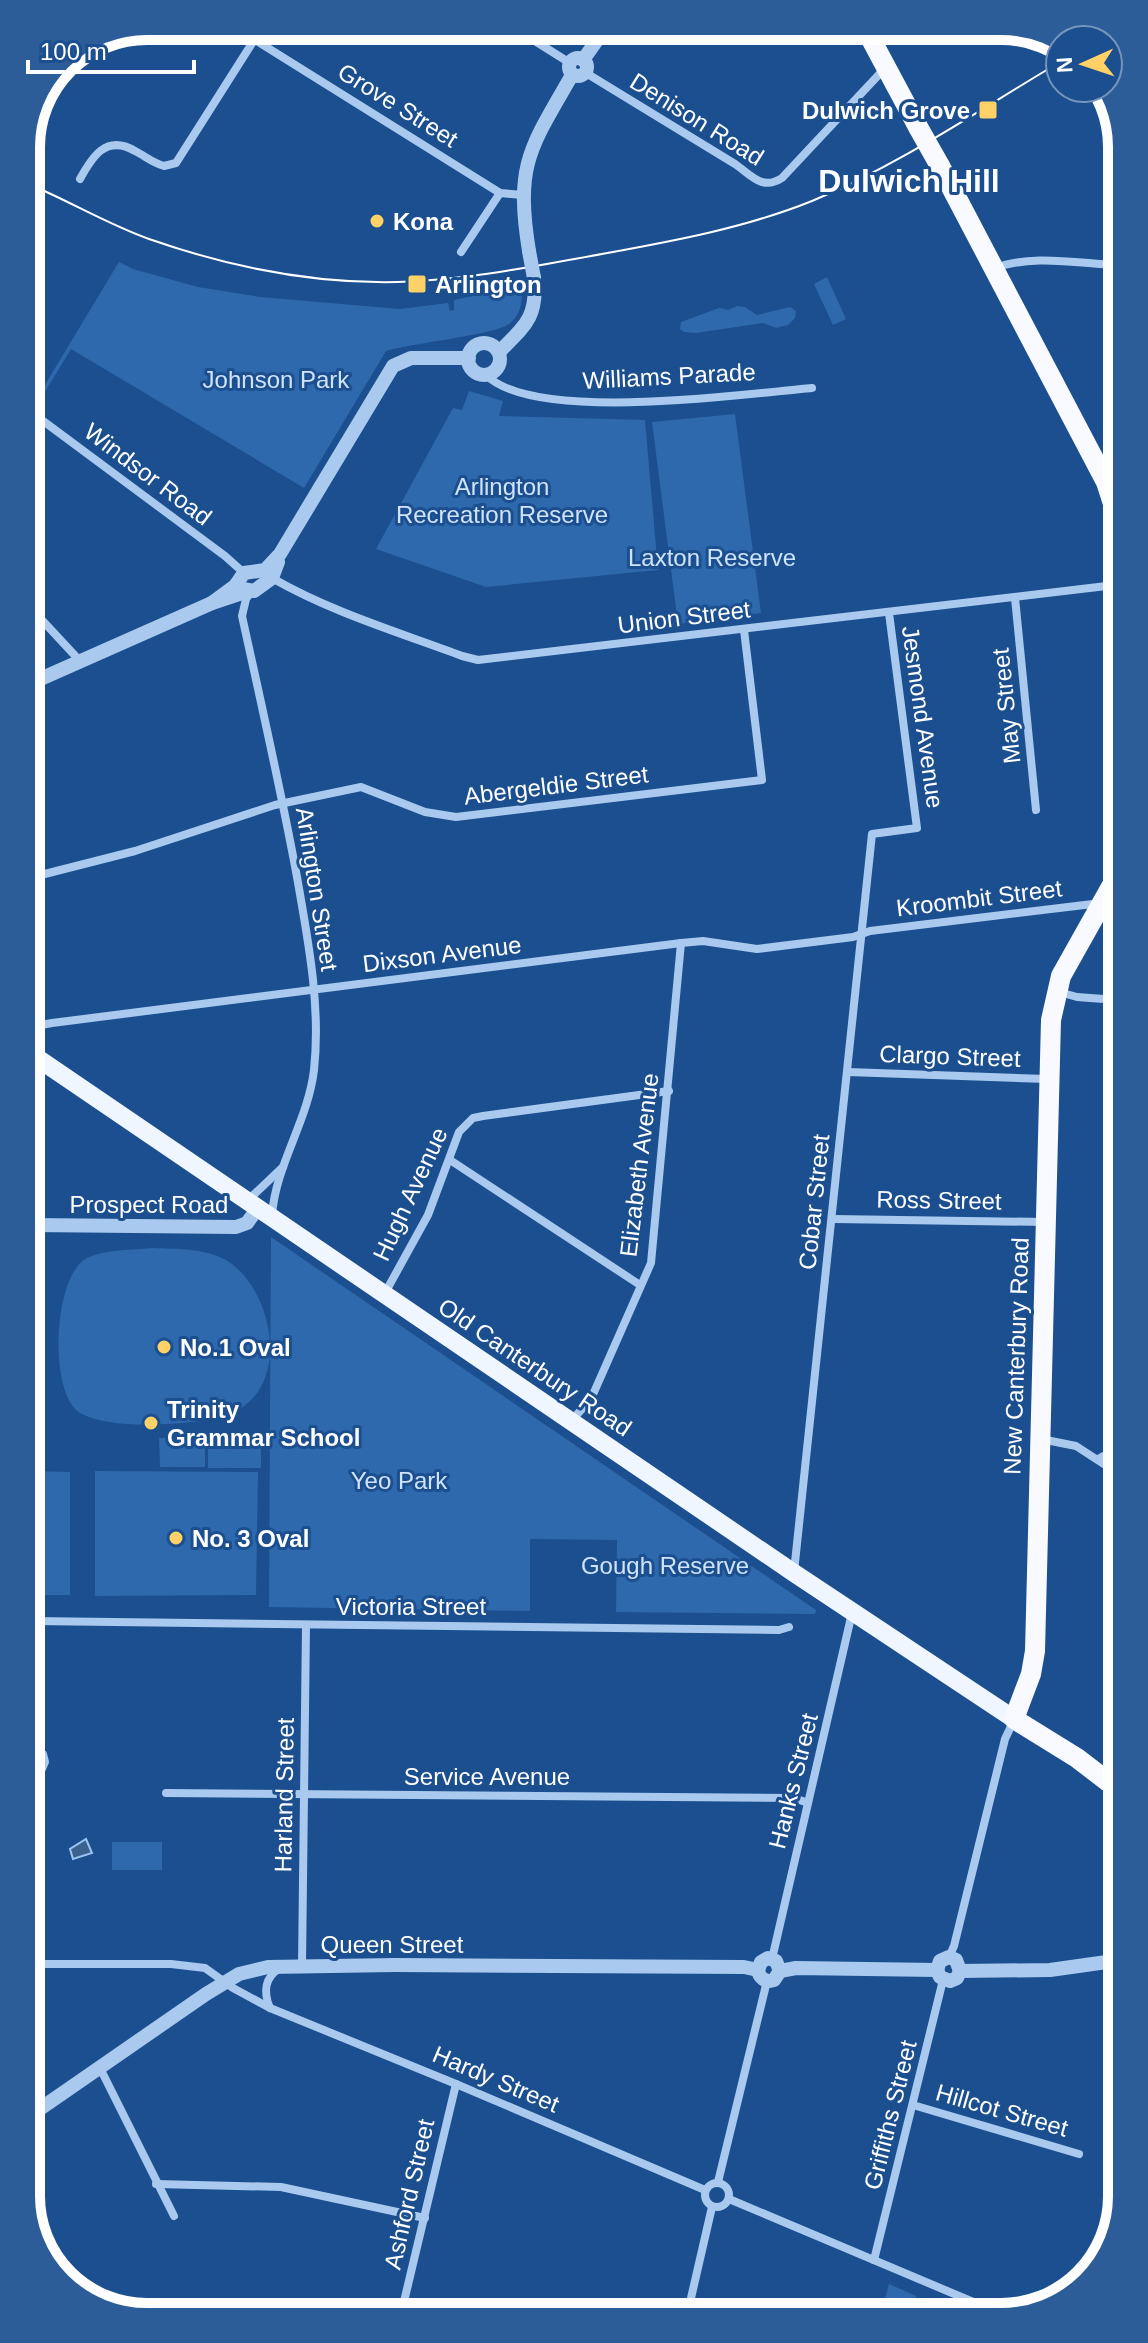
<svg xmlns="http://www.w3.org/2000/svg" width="1148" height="2343" font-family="Arial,sans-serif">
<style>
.green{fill:#2e69ad}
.water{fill:#3c6290;stroke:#9cc4f0;stroke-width:2}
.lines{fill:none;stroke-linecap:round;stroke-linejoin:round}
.minor{stroke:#a9c9ee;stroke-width:8}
.tertiary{stroke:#a9c9ee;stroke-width:14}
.primary{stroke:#f0f6ff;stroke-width:18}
.trunk{stroke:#f8faff;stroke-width:20}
.tram{stroke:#fff;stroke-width:2}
.tertiary-bridge{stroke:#a9c9ee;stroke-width:14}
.trunk-bridge{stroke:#f8faff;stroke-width:20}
.poi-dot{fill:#ffd166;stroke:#1b4f8f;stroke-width:3}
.labels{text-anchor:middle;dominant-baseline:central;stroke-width:6;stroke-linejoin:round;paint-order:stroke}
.street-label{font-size:24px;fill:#fff;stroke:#1b4f8f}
.poi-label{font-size:24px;font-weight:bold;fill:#fff;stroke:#1b4f8f;text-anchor:start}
.park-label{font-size:24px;fill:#cfe3fa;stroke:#1b4f8f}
.district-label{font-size:32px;font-weight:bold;fill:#fff;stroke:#1b4f8f}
.rim{fill:none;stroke:#fff;stroke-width:10}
</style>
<rect width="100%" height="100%" fill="#1b4f8f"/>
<!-- green -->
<g class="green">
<path d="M119,262L133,269L198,287L260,297L400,309L448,303L450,311L454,310V300L483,294L522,291C522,304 520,316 509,324C494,335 412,343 386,351L304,488L71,349L40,400L37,398Z"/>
<path d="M827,277L846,319L833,325L814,284Z"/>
<path d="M737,306L745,307L757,315L790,307L796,311L795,318L788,325L776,328L763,323L696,333L684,332L680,329L681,322L719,308L728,310Z"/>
<path d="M469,391L503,401L499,416L645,420L658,570L486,587L376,549L453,408L462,410Z"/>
<path d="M735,414L761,613L678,624L652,422Z"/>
<path d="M271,1237L816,1610L815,1614L616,1612L617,1540L530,1539V1611L269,1607Z"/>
<path d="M152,1248C177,1249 208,1248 229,1262C268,1288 285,1361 254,1397C241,1412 219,1419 200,1421C168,1425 108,1429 80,1413C48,1394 53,1275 87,1258C106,1249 132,1250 152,1248Z"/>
<path d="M159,1438H205V1467H160Z"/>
<path d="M208,1439L261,1440V1468H208Z"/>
<path d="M32,1471L70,1472V1595H32Z"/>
<path d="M95,1471L258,1472L256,1595L95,1596Z"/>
<rect x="112" y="1842" width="50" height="28"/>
<path d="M889,2284L916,2296L912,2309L882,2310Z"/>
</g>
<!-- water -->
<path class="water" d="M86,1839L92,1853L73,1859L70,1849Z"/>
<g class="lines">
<!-- minor -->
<g class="minor">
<path d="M511,26L570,63"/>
<path d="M1020,30L1033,45L1060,54"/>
<path d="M255,40L500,193L523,195"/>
<path d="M586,73L735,164C751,175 762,191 782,178L886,67"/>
<path d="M80,179C92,157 106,134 135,151C145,156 153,163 164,166L176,163L263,26"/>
<path d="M461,252L500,193"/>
<path d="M993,269C1029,254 1076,263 1114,265"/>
<path d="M486,375C535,424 743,394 812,388"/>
<path d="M27,409L225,556L244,573"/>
<path d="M272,578C331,612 398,632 462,656L478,660L1115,585"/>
<path d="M251,592L246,599L242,616C261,703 281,790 297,877C308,940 321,1006 314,1070C308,1121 276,1164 272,1215"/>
<path d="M1015,598L1036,810"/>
<path d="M28,605L80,661"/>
<path d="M29,878L135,851L275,805L361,787L425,812L456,817L762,780L744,630"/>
<path d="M1059,992L1077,997L1117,1000"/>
<path d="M30,1034L41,1025L52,1023L681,943L703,941L757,949L853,937L870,931L1101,903"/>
<path d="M848,1072L1047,1079"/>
<path d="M450,1160L640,1285"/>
<path d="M247,1201L283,1167"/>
<path d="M833,1219L1044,1222"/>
<path d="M385,1293L428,1215L459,1132L473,1118L483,1116L669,1091"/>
<path d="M572,1420L591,1399L651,1263L681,943"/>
<path d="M1041,1439L1076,1446L1119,1474"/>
<path d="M1098,1459L1111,1452L1119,1453"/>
<path d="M794,1572L872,834L917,828L889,613"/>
<path d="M32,1621L779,1630L789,1627"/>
<path d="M33,1749L43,1754L45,1762L42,1769L33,1773"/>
<path d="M34,1749L36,1621"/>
<path d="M166,1793L794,1798L808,1803"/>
<path d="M949,1957L954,1946L1005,1739L1014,1720"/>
<path d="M772,1959L852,1613"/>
<path d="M34,1964H171L205,1968L233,1988L270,2008L456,2084L705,2190"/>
<path d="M302,1966L306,1625"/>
<path d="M270,2008C263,1992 265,1977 280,1968"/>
<path d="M100,2068L174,2216"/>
<path d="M913,2105L1079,2154"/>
<path d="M718,2182L767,1981"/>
<circle cx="717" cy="2195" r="12"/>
<path d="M156,2184L281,2187L425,2218"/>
<path d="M729,2199L990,2309"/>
<path d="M874,2260L943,1980"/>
<path d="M688,2311L712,2207"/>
<path d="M401,2314L456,2084"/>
</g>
<!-- tertiary -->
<g class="tertiary">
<circle cx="578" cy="67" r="9"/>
<path d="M583,60L607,26"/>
<path d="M529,251C515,164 530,148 572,75"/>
<circle cx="484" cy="359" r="16"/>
<path d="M499,352C525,326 538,317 534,278"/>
<path d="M243,589L254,591L272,578L278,562"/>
<path d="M212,603L235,586L244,573L265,570L280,554L393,366L411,358H469"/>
<path d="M29,684L212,603L248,591"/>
<path d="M31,1225L236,1227L247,1223L258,1208"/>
<path d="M758,1970L761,1962L768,1958L776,1961L780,1971"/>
<path d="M758,1970C759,1978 766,1983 774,1980L780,1971"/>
<path d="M937,1970L940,1961L949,1957L956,1960L960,1971"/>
<path d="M937,1970L940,1977L950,1981L957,1978L960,1971"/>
<path d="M780,1971L796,1968L937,1970"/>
<path d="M960,1971L1050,1970L1121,1960"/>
<path d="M34,2113L206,1994L239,1974L268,1967L395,1965L744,1967L758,1970"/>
</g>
<!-- primary -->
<path class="primary" d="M30,1053L794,1573L1014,1719"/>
<!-- trunk -->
<g class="trunk">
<path d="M864,26L918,127"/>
<path d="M940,166L1106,482L1115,510"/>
<path d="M1116,878L1061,976L1051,1020L1035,1651L1031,1674L1014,1719L1077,1758L1120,1791"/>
</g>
<!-- tram -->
<path class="tram" d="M26,178L40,189C76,205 112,226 149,239C229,267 314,284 398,282C467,280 535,266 602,254C673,241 745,228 812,201C899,165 979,110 1060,62"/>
<!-- tertiary-bridge -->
<path class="tertiary-bridge" d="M529,251L534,278"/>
<!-- trunk-bridge -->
<path class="trunk-bridge" d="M918,127L940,166"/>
</g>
<!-- markers -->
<g class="poi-dot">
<rect x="978" y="100" width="20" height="20" rx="4"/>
<circle cx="377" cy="221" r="8"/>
<rect x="407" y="274" width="20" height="20" rx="4"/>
<circle cx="164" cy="1347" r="8"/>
<circle cx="151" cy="1423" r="8"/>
<circle cx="176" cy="1538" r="8"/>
</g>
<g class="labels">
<!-- street labels -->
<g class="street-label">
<text transform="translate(398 105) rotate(32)">Grove Street</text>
<text transform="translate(697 119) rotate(32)">Denison Road</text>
<text transform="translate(669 376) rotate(-3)">Williams Parade</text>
<text transform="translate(148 474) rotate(37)">Windsor Road</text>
<text transform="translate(684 617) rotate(-7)">Union Street</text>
<text transform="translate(1006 706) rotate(-96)">May Street</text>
<text transform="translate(923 717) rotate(82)">Jesmond Avenue</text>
<text transform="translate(556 785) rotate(-7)">Abergeldie Street</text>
<text transform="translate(317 889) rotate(81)">Arlington Street</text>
<text transform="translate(979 898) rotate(-7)">Kroombit Street</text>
<text transform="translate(442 954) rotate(-7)">Dixson Avenue</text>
<text transform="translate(950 1056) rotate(2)">Clargo Street</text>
<text transform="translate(639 1165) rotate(-83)">Elizabeth Avenue</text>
<text transform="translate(410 1194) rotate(-65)">Hugh Avenue</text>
<text transform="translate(939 1200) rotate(1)">Ross Street</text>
<text transform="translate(814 1202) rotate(-84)">Cobar Street</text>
<text x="149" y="1204">Prospect Road</text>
<text transform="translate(1016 1356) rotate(-88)">New Canterbury Road</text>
<text transform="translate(535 1367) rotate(34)">Old Canterbury Road</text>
<text x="411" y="1606">Victoria Street</text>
<text x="487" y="1776">Service Avenue</text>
<text transform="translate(793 1781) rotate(-76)">Hanks Street</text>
<text transform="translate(284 1795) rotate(-89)">Harland Street</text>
<text x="392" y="1944">Queen Street</text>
<text transform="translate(496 2079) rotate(23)">Hardy Street</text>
<text transform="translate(1002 2110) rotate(16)">Hillcot Street</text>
<text transform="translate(890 2115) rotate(-76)">Griffiths Street</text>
<text transform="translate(409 2194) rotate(-77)">Ashford Street</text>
</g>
<!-- poi labels -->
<g class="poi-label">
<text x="970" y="110" text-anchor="end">Dulwich Grove</text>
<text x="393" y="221">Kona</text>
<text x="435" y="284">Arlington</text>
<text x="180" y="1347">No.1 Oval</text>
<text x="167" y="1409">Trinity<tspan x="167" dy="28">Grammar School</tspan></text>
<text x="192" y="1538">No. 3 Oval</text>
</g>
<!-- park labels -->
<g class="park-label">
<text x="276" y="379">Johnson Park</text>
<text x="502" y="486">Arlington<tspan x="502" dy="28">Recreation Reserve</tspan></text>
<text x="712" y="557">Laxton Reserve</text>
<text x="399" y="1480">Yeo Park</text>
<text x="665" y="1565">Gough Reserve</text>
</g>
<!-- district labels -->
<g class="district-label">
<text x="909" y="181">Dulwich Hill</text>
</g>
</g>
<!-- crop -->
<path d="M0 0H1148V2343H0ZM147 40H1001A107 107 0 0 1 1108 147V2196A107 107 0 0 1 1001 2303H147A107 107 0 0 1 40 2196V147A107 107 0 0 1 147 40Z" fill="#2d5d98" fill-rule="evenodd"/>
<path class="rim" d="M147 40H1001A107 107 0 0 1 1108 147V2196A107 107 0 0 1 1001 2303H147A107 107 0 0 1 40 2196V147A107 107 0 0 1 147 40Z"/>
<!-- north arrow -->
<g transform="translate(1084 64) rotate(267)"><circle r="38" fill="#1b4f8f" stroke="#7695bc" stroke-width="2"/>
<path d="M0-6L14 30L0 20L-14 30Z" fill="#ffd166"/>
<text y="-12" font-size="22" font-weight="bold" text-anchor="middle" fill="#ffffff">N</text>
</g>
<!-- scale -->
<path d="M28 60v12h166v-12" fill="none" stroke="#ffffff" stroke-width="4"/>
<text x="40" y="60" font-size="24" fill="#ffffff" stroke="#1b4f8f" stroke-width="6" paint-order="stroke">100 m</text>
</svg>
